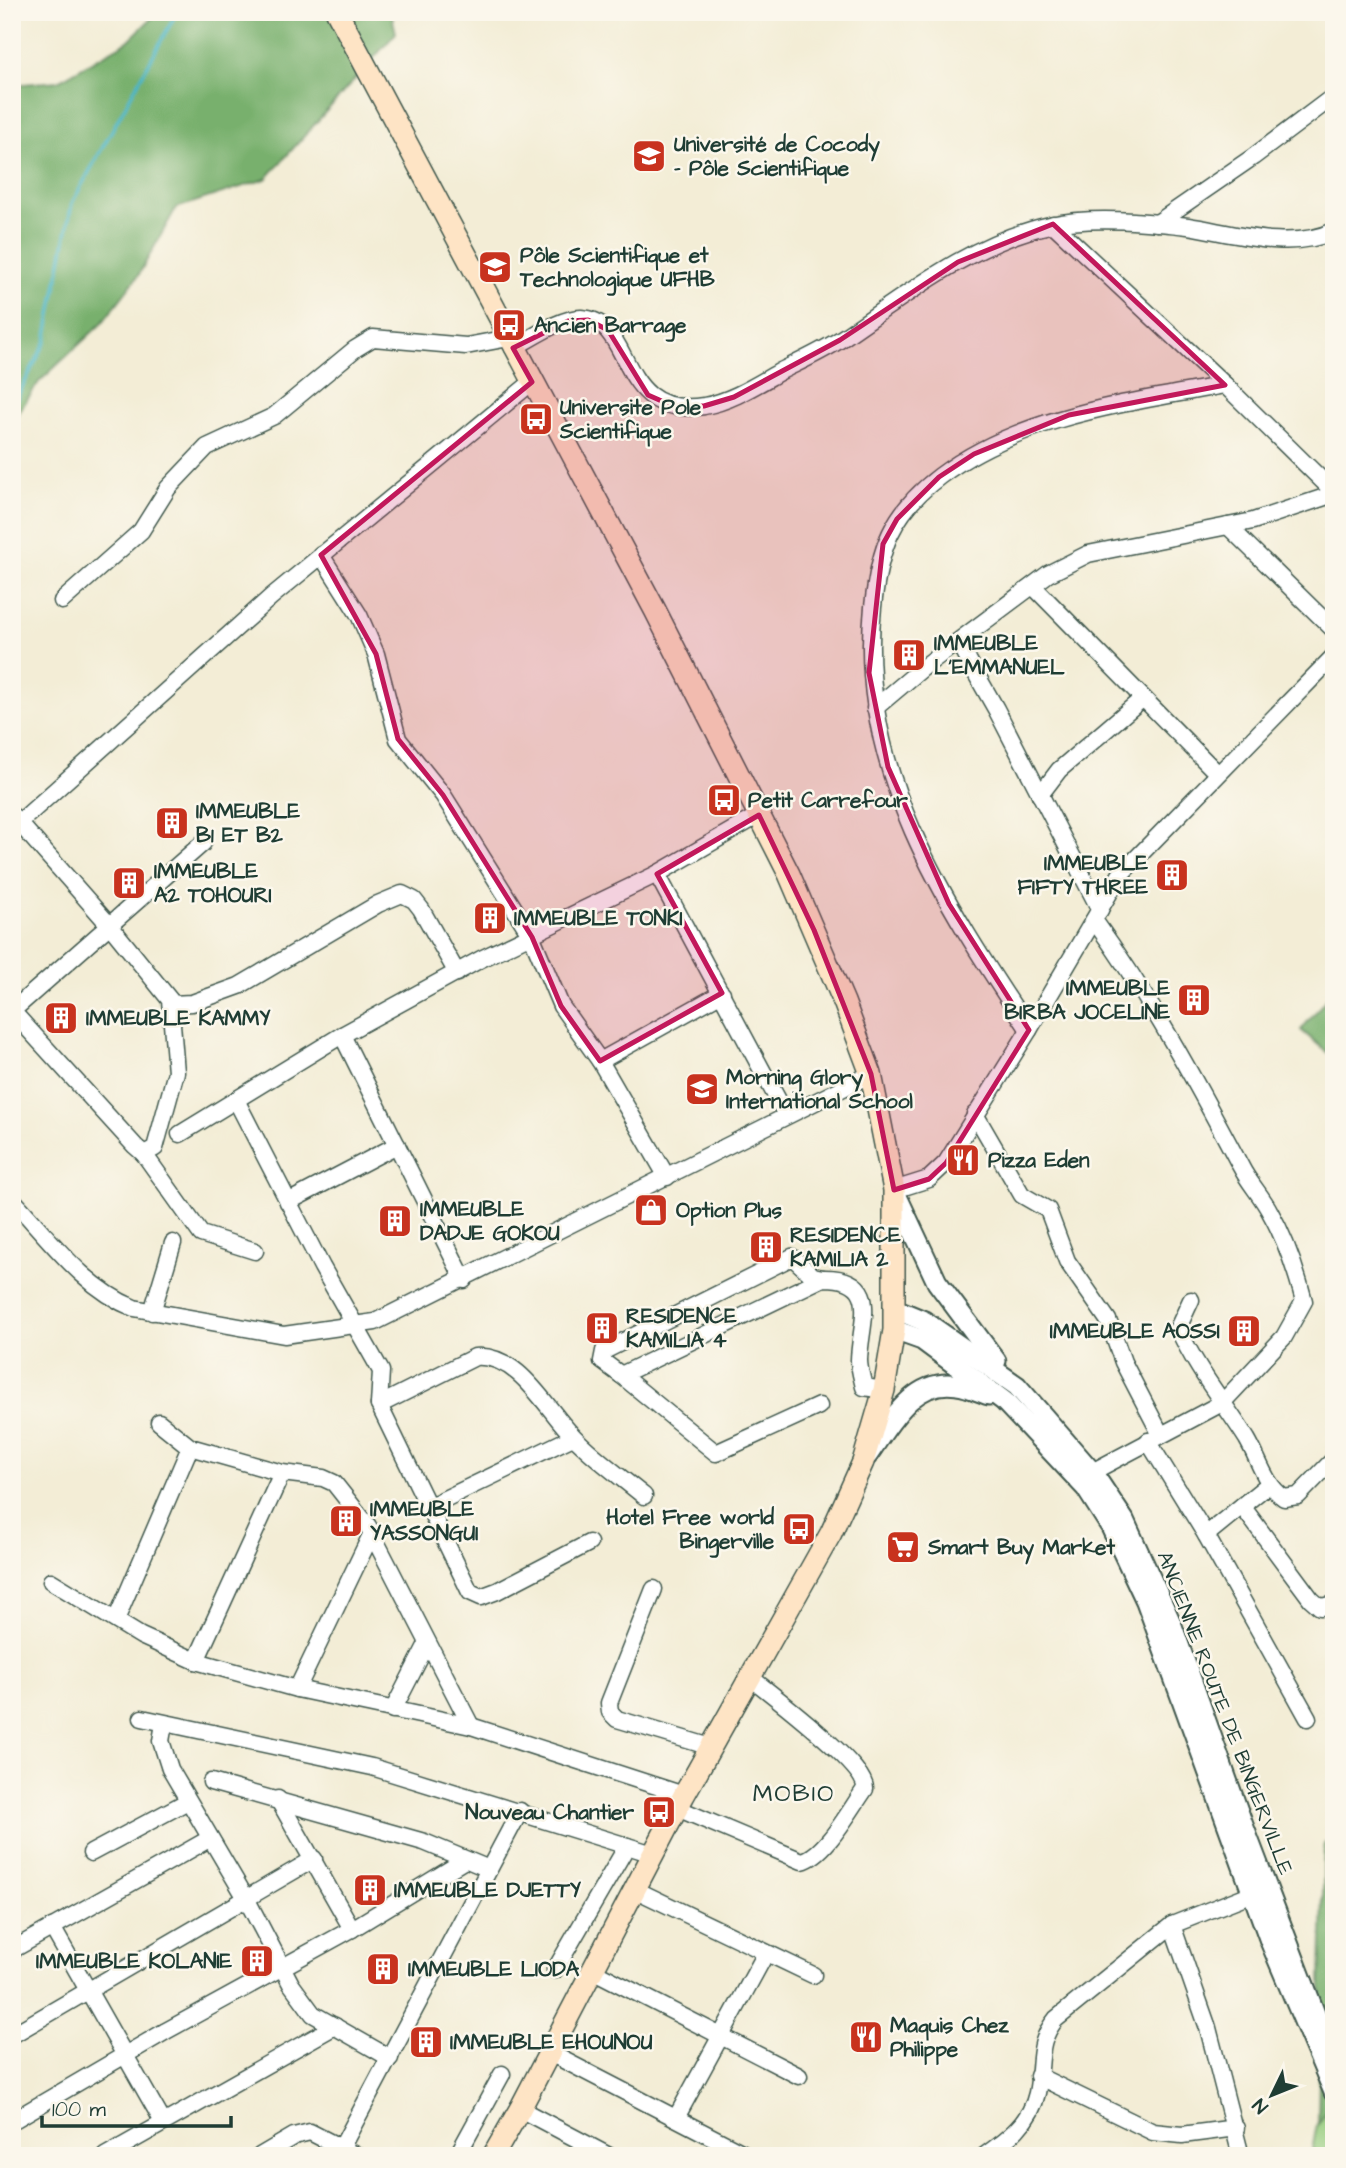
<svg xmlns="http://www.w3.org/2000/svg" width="1346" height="2168" font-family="'Architects Daughter',sans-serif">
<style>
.green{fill:#95cc7e;stroke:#5a8459;stroke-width:2}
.forest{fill:#78b06d;stroke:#4c7650;stroke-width:2}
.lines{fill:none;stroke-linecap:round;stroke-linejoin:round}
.stream{stroke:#4ab6c7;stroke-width:3.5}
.minor-casing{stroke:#3f574c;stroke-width:19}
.tertiary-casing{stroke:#3f574c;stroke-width:23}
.secondary-casing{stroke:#3f574c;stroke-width:24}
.minor{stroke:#fff;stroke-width:16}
.tertiary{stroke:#fff;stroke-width:19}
.secondary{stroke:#fee4c5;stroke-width:21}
.marked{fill:#c2185b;fill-opacity:0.2;stroke:#c2185b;stroke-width:5;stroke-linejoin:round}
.labels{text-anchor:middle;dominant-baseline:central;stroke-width:5;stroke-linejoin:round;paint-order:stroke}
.poi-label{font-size:21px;font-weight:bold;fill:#1f3d34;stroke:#fbf7ec;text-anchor:start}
.street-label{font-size:21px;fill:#1f3d34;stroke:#fbf7ec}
.quarter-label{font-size:24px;letter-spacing:2px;fill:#1f3d34;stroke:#fbf7ec}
</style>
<rect width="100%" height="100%" fill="#fbf7ec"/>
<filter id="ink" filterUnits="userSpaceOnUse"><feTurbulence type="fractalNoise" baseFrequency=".0143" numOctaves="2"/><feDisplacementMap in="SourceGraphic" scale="14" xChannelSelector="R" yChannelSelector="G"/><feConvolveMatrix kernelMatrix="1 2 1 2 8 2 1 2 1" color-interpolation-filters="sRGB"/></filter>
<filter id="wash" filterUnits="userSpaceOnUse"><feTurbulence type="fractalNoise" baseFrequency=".00686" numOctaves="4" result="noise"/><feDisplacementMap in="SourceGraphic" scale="28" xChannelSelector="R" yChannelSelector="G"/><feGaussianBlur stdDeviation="1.57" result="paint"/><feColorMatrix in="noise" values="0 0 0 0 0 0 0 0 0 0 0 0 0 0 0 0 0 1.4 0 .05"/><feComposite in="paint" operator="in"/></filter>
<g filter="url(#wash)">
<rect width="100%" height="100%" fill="#f3edd6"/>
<!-- green -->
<path class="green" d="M1334,2100V2156H1311L1317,2124Z"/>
<!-- forest -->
<g class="forest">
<path d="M158,12H391L396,33L266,179L176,208L138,276L102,323L39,382L12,422V85L58,81L128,41Z"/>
<path d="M1334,989V1058L1301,1030Z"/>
<path d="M1334,1838V2100L1318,2124L1324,1844Z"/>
</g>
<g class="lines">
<!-- stream -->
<path class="stream" d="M12,407L46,341L72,203L177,12"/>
</g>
</g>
<g filter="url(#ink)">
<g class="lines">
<!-- minor casing -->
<g class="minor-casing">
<g id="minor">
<path d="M1157,223L1253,157L1334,96"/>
<path d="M1053,224L1225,385L1334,492"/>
<path d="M513,348C532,338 560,318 581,318C636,320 614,420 704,406C732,401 756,385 781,371C801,361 823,351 841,339C906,295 972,242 1050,225C1091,216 1146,221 1188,226C1233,233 1290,252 1334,231"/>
<path d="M1228,526L1334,630"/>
<path d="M321,555L359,615L376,654L398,739L443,795L532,937L561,1006L600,1061L667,1177"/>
<path d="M1033,586L1217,773"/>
<path d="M62,601L141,531L168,488L207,447L274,416L355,349L373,338L466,346L509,338"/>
<path d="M958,642L996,709L1100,910"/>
<path d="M875,708L925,666L1048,574L1088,554L1253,521L1334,494"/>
<path d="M1040,795L1059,770L1143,698"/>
<path d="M12,829L271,597L532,382"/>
<path d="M657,874L786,1115"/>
<path d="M171,1004L192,1003L239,986L378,904L402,894L414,900L421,909L457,973"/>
<path d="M12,1011L135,1146L144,1154L155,1148L176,1072L170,1000L111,927L14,817"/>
<path d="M12,1011L203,843"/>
<path d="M1029,1030C944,902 856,768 873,607C879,549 891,513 940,476C1022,415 1128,403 1225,385"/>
<path d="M342,1035L464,1280"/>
<path d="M600,1061L722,993"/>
<path d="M236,1100L322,1267L381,1371L379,1405L470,1592L481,1597L497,1591L589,1543"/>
<path d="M975,1114L1022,1195L1048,1210L1067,1261L1108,1320L1123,1362L1161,1435"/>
<path d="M180,1134L342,1035L481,959L657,874L759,815"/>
<path d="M144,1154L201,1234L255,1251"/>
<path d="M894,1190L929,1179L946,1163L1029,1030L1120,875L1334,656"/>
<path d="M12,1199C49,1238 84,1288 134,1308L284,1335L375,1322L871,1074"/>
<path d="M288,1202L397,1145"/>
<path d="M1191,1300L1178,1328C1196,1369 1223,1401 1247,1439C1259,1459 1264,1484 1284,1498L1298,1496L1334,1459"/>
<path d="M152,1312L173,1243"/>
<path d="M621,1375L602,1361L604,1351L792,1257L813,1276L823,1278"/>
<path d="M379,1405L475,1357C519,1353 546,1409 573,1436C594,1458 621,1477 644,1496"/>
<path d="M819,1406L716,1453L621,1375L823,1278C883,1277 860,1322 859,1360C859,1369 862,1378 864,1387L884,1390"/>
<path d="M159,1422L190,1447L282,1473L323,1478L334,1483L368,1526L471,1726"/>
<path d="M1148,1441L1206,1535L1308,1718"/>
<path d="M1092,1472L1222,1403L1284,1337L1304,1301C1296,1270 1286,1240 1270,1212C1262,1196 1249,1183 1241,1167C1196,1082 1151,999 1094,920"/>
<path d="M1242,1506L1311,1599L1320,1607L1334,1605"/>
<path d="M428,1507L573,1437"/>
<path d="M1206,1535L1269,1484"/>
<path d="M51,1581L141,1636L196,1661L297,1689L471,1726L684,1795"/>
<path d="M654,1589L609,1703L610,1712L617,1719L711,1747"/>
<path d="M116,1620L190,1447"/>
<path d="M196,1661L282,1473"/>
<path d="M297,1689L371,1535"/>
<path d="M393,1710L427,1644"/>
<path d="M142,1718L372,1767L653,1854"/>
<path d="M164,1724L161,1741L170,1769L247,1900L291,1984L313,2014L390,2058"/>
<path d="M211,1782L424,1842L489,1869"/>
<path d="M278,1799L352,1929"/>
<path d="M677,1808L802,1861C825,1856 850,1810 865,1789C867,1766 772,1695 750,1677"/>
<path d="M91,1853L188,1801"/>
<path d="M634,1889L813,1975"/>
<path d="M1172,1925L1208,2028L1241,2156"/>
<path d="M52,1927L163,2122"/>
<path d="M12,1950L209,1839"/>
<path d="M555,1970L627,1846"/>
<path d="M592,1970L799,2076"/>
<path d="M12,2035L314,1859"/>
<path d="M550,2053L743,2153"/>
<path d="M1038,2076L1153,2132L1182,2135L1236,2128"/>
<path d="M520,2109L609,2156"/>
<path d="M676,2118L766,1953"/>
<path d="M12,2121L166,2031L352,1929L465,1860"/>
<path d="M105,2156L335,2026"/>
<path d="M260,2156L294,2136L310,2132L357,2156"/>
<path d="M337,2156L520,1811"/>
<path d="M457,2156L502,2074"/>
<path d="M984,2156C1007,2140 1031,2122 1037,2093C1043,2065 1036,2043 1056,2019L1172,1925L1263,1889"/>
</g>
</g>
<!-- tertiary casing -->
<g class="tertiary-casing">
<g id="tertiary">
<path d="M894,1190L937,1282L996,1361"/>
<path d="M895,1309L924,1321L1017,1386L1092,1472L1124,1520L1171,1623L1243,1825L1333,2061"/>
<path d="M894,1330L922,1340L1004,1401L1086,1488L1111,1527L1146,1601L1270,1941L1334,2092"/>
<path d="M867,1456C889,1425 913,1377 957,1385C968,1386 979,1392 989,1395"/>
</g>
</g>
<!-- secondary casing -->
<g class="secondary-casing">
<path id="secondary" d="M337,12L655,610L789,874L844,1002L871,1074L894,1190V1330L884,1390L863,1462L831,1533L684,1795L520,2109L493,2156"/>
</g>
<!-- minor -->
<use href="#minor" class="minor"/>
<!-- tertiary -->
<use href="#tertiary" class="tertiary"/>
<!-- secondary -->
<use href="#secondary" class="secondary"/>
</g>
</g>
<!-- marked area -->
<path class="marked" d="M1053,224L1225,385L1069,415L974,454L939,477L897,519L883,544L869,673L888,767L949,904L1029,1030L946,1163L929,1179L894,1190L871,1074L814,930L759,815L657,874L722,993L600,1061L561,1006L532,937L443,795L398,739L376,654L321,555L532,382L513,348L568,321L588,320L608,330L648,395L673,406H704L734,397L840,340L958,262Z"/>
<!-- icons -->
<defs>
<g id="university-square" transform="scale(1.75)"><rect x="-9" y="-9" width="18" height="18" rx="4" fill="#c8321e" stroke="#fbf7ec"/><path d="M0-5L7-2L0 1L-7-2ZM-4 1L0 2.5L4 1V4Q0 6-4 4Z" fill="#fff"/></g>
<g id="school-square" transform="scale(1.75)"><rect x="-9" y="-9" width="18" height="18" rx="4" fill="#c8321e" stroke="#fbf7ec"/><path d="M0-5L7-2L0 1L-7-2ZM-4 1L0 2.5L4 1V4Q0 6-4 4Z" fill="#fff"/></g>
<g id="bus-square" transform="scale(1.75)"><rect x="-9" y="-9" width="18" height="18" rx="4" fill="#c8321e" stroke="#fbf7ec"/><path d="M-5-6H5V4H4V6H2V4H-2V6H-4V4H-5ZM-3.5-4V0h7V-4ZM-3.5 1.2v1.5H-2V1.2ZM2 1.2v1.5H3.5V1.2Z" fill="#fff"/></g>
<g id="building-square" transform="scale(1.75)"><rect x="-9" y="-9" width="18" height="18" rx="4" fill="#c8321e" stroke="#fbf7ec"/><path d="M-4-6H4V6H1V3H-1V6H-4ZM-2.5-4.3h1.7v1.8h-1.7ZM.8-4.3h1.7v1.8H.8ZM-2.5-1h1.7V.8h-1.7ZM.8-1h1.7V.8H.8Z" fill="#fff"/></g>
<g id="restaurant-square" transform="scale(1.75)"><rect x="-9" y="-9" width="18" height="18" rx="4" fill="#c8321e" stroke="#fbf7ec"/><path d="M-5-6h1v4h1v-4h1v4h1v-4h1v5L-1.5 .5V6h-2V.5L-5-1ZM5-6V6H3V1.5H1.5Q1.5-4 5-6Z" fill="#fff"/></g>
<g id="shop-square" transform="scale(1.75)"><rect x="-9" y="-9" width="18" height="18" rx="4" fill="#c8321e" stroke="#fbf7ec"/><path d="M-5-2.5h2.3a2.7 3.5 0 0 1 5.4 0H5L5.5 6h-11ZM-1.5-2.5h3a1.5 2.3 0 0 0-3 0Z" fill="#fff"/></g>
<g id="supermarket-square" transform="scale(1.75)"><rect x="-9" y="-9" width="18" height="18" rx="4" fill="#c8321e" stroke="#fbf7ec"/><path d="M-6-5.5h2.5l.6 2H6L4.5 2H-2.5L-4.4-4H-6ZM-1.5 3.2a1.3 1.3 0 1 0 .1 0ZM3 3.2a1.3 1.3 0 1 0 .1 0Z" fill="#fff"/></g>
</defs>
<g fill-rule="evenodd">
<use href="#university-square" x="649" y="156"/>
<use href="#school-square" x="495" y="267"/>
<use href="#bus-square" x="509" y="325"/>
<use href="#bus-square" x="536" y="419"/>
<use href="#building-square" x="909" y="655"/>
<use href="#bus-square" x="724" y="800"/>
<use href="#building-square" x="172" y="823"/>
<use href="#building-square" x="1172" y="875"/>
<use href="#building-square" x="129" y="883"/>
<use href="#building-square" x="490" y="918"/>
<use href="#building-square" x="1194" y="1000"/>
<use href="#building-square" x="61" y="1018"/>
<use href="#school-square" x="702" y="1089"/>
<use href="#restaurant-square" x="963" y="1160"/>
<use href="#shop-square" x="651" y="1210"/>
<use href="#building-square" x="395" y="1221"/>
<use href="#building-square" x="766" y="1247"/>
<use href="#building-square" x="602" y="1328"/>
<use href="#building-square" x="1244" y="1331"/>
<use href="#building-square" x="346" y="1521"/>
<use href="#bus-square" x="799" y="1529"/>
<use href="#supermarket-square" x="903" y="1547"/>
<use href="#bus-square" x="659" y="1812"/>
<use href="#building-square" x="370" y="1890"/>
<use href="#building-square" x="257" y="1961"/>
<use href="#building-square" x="383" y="1969"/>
<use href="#restaurant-square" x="866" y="2037"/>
<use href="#building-square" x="426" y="2042"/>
</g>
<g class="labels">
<!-- poi labels -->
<g class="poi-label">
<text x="674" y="144">Université de Cocody<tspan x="674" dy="24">- Pôle Scientifique</tspan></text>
<text x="520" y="255">Pôle Scientifique et<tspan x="520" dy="24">Technologique UFHB</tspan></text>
<text x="534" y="325">Ancien Barrage</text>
<text x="560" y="407">Universite Pole<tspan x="560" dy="24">Scientifique</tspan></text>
<text x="934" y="643">IMMEUBLE<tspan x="934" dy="24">L'EMMANUEL</tspan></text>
<text x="748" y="800">Petit Carrefour</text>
<text x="196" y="811">IMMEUBLE<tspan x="196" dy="24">B1 ET B2</tspan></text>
<text x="1148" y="863" text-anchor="end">IMMEUBLE<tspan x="1148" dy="24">FIFTY THREE</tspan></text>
<text x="154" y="871">IMMEUBLE<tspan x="154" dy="24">A2 TOHOURI</tspan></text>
<text x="514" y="918">IMMEUBLE TONKI</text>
<text x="1170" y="988" text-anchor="end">IMMEUBLE<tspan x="1170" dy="24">BIRBA JOCELINE</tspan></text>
<text x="86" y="1018">IMMEUBLE KAMMY</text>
<text x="726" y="1077">Morning Glory<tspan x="726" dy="24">International School</tspan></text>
<text x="988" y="1160">Pizza Eden</text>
<text x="420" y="1209">IMMEUBLE<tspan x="420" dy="24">DADJE GOKOU</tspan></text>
<text x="676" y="1210">Option Plus</text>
<text x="790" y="1235">RESIDENCE<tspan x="790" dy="24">KAMILIA 2</tspan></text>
<text x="626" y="1316">RESIDENCE<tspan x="626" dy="24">KAMILIA 4</tspan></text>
<text x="1220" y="1331" text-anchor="end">IMMEUBLE AOSSI</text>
<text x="370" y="1509">IMMEUBLE<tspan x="370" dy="24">YASSONGUI</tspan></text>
<text x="774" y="1517" text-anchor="end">Hotel Free world<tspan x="774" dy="24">Bingerville</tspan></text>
<text x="928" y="1547">Smart Buy Market</text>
<text x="634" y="1812" text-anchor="end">Nouveau Chantier</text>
<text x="394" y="1890">IMMEUBLE DJETTY</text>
<text x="232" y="1961" text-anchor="end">IMMEUBLE KOLANIE</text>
<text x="408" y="1969">IMMEUBLE LIODA</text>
<text x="890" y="2025">Maquis Chez<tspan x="890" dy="24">Philippe</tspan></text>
<text x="450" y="2042">IMMEUBLE EHOUNOU</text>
</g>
<!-- street labels -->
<g class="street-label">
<text transform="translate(1225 1713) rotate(69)">ANCIENNE ROUTE DE BINGERVILLE</text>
</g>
<!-- quarter labels -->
<g class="quarter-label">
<text x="794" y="1794">MOBIO</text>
</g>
</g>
<!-- margin -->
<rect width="1346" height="2168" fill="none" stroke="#fbf7ec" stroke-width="42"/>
<!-- north arrow -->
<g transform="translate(1272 2095) rotate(227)" stroke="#fbf7ec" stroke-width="5" paint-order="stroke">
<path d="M0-5L12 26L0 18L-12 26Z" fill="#1f3d34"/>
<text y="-10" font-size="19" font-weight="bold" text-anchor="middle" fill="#1f3d34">N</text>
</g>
<!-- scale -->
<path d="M42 2116v10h189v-10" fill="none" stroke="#1f3d34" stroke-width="3.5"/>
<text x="52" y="2116" font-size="21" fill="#1f3d34" stroke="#fbf7ec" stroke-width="5" paint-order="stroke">100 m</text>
</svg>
